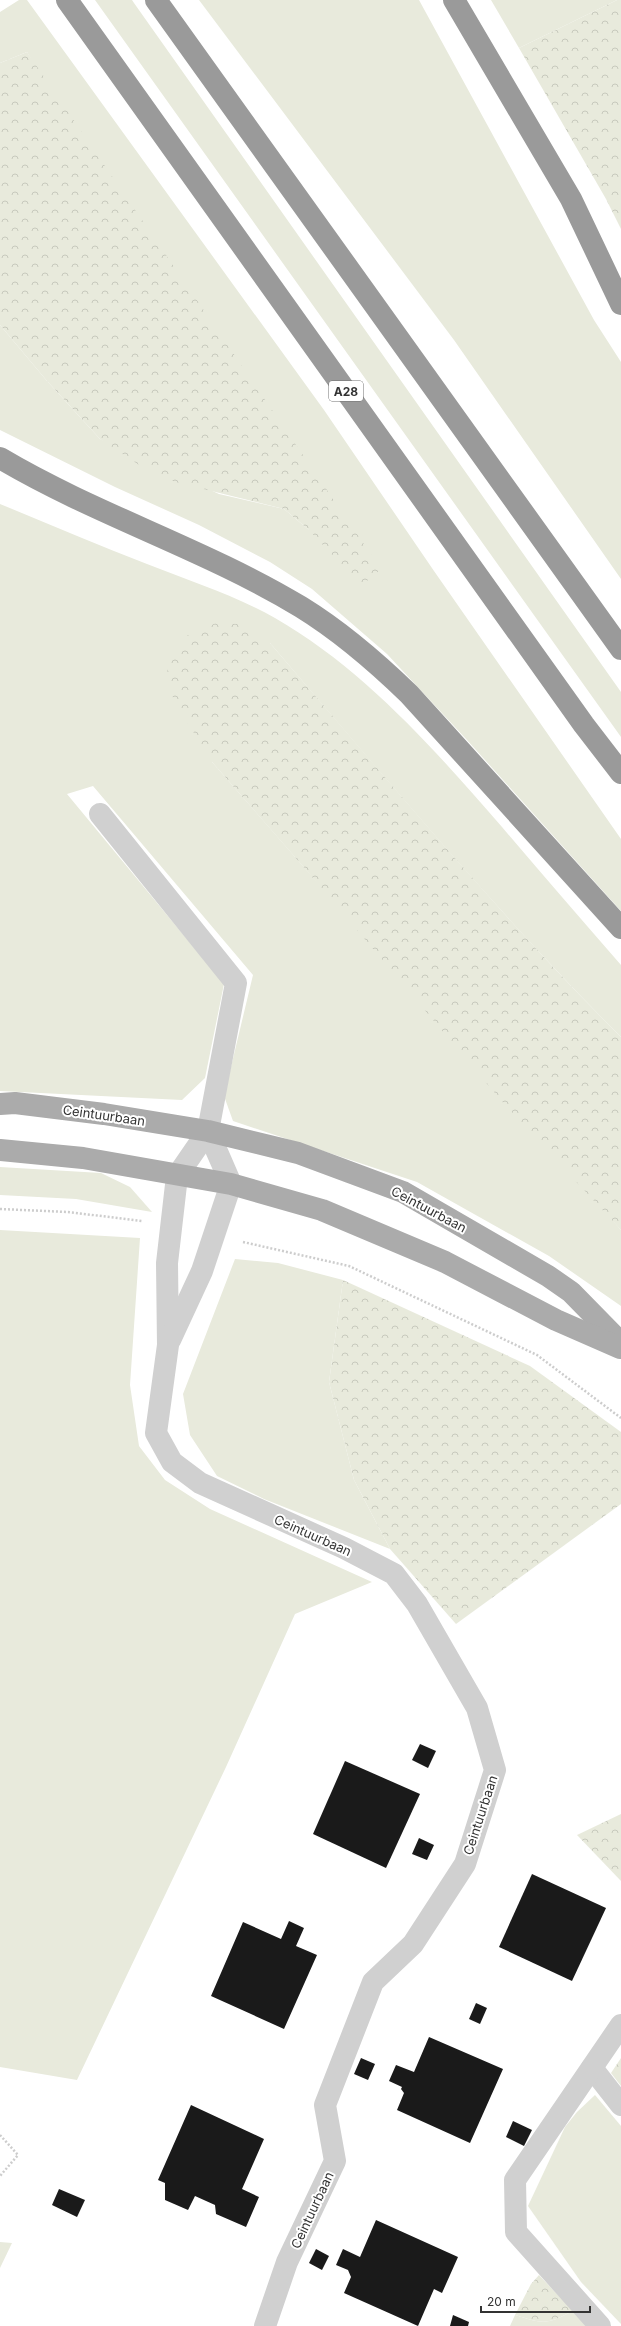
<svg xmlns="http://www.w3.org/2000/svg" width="621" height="2326" font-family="Inter,sans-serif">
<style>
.grass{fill:#e8eadc}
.forest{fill:url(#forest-crowns)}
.building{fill:#1a1a1a}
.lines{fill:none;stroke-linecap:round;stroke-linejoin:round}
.path{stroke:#cdcdcd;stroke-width:2.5;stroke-dasharray:2 2;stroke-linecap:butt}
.minor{stroke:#d0d0d0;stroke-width:22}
.major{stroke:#ababab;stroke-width:22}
.highway{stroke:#9a9a9a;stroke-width:22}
.labels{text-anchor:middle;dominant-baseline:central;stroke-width:4;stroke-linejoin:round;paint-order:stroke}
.shield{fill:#fff;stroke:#707070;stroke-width:1}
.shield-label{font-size:12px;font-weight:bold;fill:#333}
.street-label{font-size:13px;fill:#333;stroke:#fff}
</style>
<defs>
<pattern id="forest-crowns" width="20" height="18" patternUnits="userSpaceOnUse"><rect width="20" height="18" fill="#e8eadc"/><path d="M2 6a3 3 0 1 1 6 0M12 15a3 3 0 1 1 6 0" fill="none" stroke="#c7c9bd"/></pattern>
</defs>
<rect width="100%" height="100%" fill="#fff"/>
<!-- grass -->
<g class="grass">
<path d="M19,0H27L324,410L434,571L621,839V911L467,740L387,654L312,589L270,562L199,525L115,487L0,430V325L47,381L100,439L219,494L284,509L309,530L27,52L0,63V12Z"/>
<path d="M95,0H132L134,3L621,692V737Z"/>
<path d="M199,0H419L594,320L621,362V579L454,340Z"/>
<path d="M491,0H617L519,48Z"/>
<path d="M0,504C49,524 98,545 147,564C190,581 234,595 275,618C364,669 435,750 502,827C541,873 581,919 621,965V1037C497,913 384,776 270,643L212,762L621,1230V1306L549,1256L417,1182L233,1121L224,1096L253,975L93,786L67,794L224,984L205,1078L182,1100L0,1091Z"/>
<path d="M0,1167L101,1173L130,1187L152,1212L76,1199L0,1195Z"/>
<path d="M0,1230L140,1238L130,1385L139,1446L165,1480L210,1509L372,1582L295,1614L226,1767L77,2080L0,2067Z"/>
<path d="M235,1259L278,1263L343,1280L329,1382L354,1480L390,1549L264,1499L217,1476L190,1435L183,1394Z"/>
<path d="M595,2095L621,2126V2324L581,2282L528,2206L565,2127L577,2112Z"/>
<path d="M0,2242L12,2243L0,2268Z"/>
<path d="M573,2311L586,2326H510L515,2315C544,2324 546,2325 573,2311Z"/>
</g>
<!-- forest -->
<g class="forest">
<path d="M617,0H621V229L606,199L519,48Z"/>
<path d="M27,52L381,569L361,586L309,530L284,509L175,482L142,467L100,439L47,381L0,325V63Z"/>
<path d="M216,623L241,624L270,643C385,776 497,913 621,1037V1230L505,1105L301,864L212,762L174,701L166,676L170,661L186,636Z"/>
<path d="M343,1280L530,1366L621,1432V1504L456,1624L390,1549L354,1480L329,1382Z"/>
<path d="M621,1814V1881L577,1835Z"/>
<path d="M621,2058V2086L611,2073Z"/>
<path d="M539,2275L573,2311C546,2325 544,2324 515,2315L531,2284Z"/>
</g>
<!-- building -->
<g class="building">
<path d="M420,1744L436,1751L428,1768L412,1760Z"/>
<path d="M345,1761L420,1794L386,1868L313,1834Z"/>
<path d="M419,1838L434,1845L427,1860L412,1854Z"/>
<path d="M532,1874L606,1908L572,1981L499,1947Z"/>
<path d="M289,1921L304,1928L296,1946L317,1955L284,2029L211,1996L243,1922L281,1939Z"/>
<path d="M476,2003L487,2008L480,2024L469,2019Z"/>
<path d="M429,2037L503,2069L470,2143L397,2110L404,2093L401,2089L402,2087L389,2081L396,2065L414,2072Z"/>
<path d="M361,2058L375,2064L368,2080L354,2074Z"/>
<path d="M191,2105L264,2139L242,2189L259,2197L246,2227L216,2214L215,2205L195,2196L188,2210L165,2200V2183L158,2180Z"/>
<path d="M513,2121L532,2130L524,2146L506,2137Z"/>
<path d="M59,2189L85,2200L77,2217L52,2205Z"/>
<path d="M376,2220L458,2257L442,2293L434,2289L418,2326L344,2293L351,2277L348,2270L336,2265L343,2249L360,2257Z"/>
<path d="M316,2249L329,2256L322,2270L309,2263Z"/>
<path d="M453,2315L469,2322L468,2326H450Z"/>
</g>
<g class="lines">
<!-- path -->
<g class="path">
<path d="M0,1209L68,1212L142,1221"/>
<path d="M243,1242L349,1266L537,1355L621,1418"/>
<path d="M0,2135L18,2155L0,2176"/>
</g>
<!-- minor -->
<g class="minor">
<path d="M100,814L236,983L208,1131L177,1176L167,1263L168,1345L156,1433L172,1462L200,1483L344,1548L394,1574L417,1604L477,1708L495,1770L465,1864L413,1944L373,1982L325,2105L335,2161L287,2262L265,2326"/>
<path d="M170,1340L202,1271L231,1184L208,1131"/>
<path d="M592,2068L621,2105"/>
<path d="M600,2326L516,2232L515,2180L621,2025"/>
</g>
<!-- major -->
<g class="major">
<path d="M0,1104L15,1103L104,1114L208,1131L298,1153L403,1192L548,1276L571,1292L621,1343"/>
<path d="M0,1150L83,1158L231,1184L322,1210L445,1262L556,1320L620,1348"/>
</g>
<!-- highway -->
<g class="highway">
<path d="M67,0L584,725L621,773"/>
<path d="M156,0L621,649"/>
<path d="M454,0L571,199L621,304"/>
<path d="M0,458C96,515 205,549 301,607C340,631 376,662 409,694L621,928"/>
</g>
</g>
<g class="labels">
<!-- shield labels -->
<rect class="shield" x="329" y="381" width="34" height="20" rx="3"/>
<g class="shield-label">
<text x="346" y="391">A28</text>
</g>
<!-- street labels -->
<g class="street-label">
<text transform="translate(104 1115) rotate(8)">Ceintuurbaan</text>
<text transform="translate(429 1209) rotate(28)">Ceintuurbaan</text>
<text transform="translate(313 1535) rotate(24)">Ceintuurbaan</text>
<text transform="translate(480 1815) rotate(-72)">Ceintuurbaan</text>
<text transform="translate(312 2210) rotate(-65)">Ceintuurbaan</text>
</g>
</g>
<!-- scale -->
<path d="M481 2306v6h109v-6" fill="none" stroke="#333333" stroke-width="2"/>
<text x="487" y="2306" font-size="12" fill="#333333" stroke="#ffffff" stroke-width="3" paint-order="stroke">20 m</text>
</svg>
